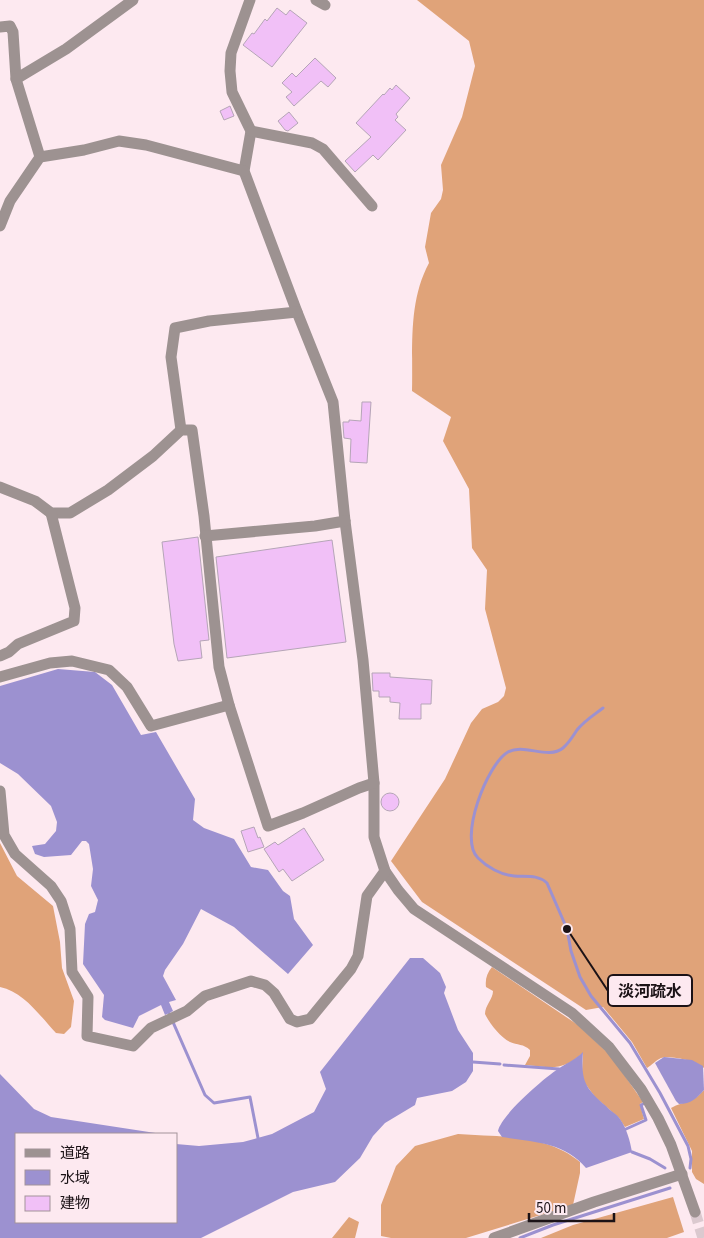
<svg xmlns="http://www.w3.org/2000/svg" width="704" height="1238" font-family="'Source Sans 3','Noto Sans JP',sans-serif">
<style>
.forest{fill:#e0a379}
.water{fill:#9c91d0}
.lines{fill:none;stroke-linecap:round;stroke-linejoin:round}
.stream{stroke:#9c91d0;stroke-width:3}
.building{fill:#f1c0f7;stroke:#b5a5b7}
.minor-tunnel{stroke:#dbc9cf;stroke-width:11;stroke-dasharray:11 5.5;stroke-linecap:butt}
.minor{stroke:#9d9291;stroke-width:11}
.leader{fill:none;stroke:#1b1216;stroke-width:2}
.callout-dot{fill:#1b1216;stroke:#fde9f0;stroke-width:2}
.callout{fill:#fde9f0;stroke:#1b1216;stroke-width:2}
.callout-label{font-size:16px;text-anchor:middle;font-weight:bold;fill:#1b1216}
</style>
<rect width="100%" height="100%" fill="#fde9f0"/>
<!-- forest -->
<g class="forest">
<path d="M417,0H704V1068C698,1061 670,1055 661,1058C656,1060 652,1065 647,1068L632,1042L603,1007L586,1010L422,902L391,861L445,779L471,723L482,709L498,702L504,696L506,688L485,609L487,570L472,548L469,489L443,441L451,417L412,391C413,348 408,302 429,263L425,247L431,213L441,199L443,190L441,165L462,117L475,66L469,41Z"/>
<path d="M0,843L17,876L53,906L60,942L62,968L74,1001L71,1027L64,1034L56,1033C40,1016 24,992 0,987Z"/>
<path d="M492,967L578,1025L611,1056L643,1102L640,1104L644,1119L625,1127L619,1118L595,1097L584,1082L582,1072L583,1053C561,1072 552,1067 525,1065L530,1056V1050C524,1044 517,1045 510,1042C500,1037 490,1024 485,1014C485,1005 493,999 493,991L486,987C485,979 487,973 492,967Z"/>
<path d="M704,1090V1184L696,1179L692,1172V1151L671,1108C685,1100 691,1105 704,1090Z"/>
<path d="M458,1134C499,1137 547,1134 580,1162V1173L573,1205L466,1238H391L381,1236V1205L396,1166L415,1146Z"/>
<path d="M673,1197L684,1232L667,1238H541L573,1225Z"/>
<path d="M349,1217L359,1222L355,1238H332Z"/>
</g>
<!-- water -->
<g class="water">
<path d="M58,669L95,672L112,685L141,735L156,732L195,799L193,820L204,828L234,839L251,867L268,870L283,891L290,896L294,919L313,945L288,974L234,927L201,909L183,944L165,970L163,976L176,1000L169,1002L173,1011L165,1015L161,1005L139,1016L133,1028L105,1020L102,1017L104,995L83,964L85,924L89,914L95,912L98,900L91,886L93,869L89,844L86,841H82L71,855L44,857L35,854L32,846L45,844L56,831L57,822L51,806L18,774L0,763V686Z"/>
<path d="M410,958H423L440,973L446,987L444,993L458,1030L473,1053V1071L466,1082L452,1091L417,1098L415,1105L385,1123L373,1136L360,1158L335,1182L293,1192L201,1238H0V1074L34,1109L51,1117L162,1134H16V1222H176V1144L199,1146L243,1142L272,1134L314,1112L326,1089L320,1072Z"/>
<path d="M583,1052C581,1080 584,1087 606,1106C610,1111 617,1114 620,1119C627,1129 630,1141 632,1152L586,1168C565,1142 533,1142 502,1137L498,1131C501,1115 546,1076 561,1067C569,1062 576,1059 583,1052Z"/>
<path d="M664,1057L692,1060L703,1066L704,1090C697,1098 691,1104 679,1104L676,1101L655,1063Z"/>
</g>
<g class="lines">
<!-- stream -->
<g class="stream">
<path d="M603,708C594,715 584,721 577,730C573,736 569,743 563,748C548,760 524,743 508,752C487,764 458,839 478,858C487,867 501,875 514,876C526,877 537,874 547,883L567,929L571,951L580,977L591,996L630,1043L660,1093L688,1146L691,1159L690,1168"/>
<path d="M169,1013L205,1095L214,1103L250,1097L258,1138"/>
<path d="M473,1062L500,1064"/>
<path d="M504,1065L559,1069"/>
<path d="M626,1129L646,1120L641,1105L643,1104"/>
<path d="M632,1152L650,1159L665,1168"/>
<path d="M520,1238L553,1225L670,1188"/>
</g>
</g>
<!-- building -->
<g class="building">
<path d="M277,8L286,15L290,10L307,23L272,67L243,45L252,33L254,34L265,19L267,21Z"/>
<path d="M315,58L336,78L328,87L321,81L294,106L286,97L292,92L282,83L292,73L296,77Z"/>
<path d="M396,85L410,98L396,114L398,117L395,120L406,130L378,160L373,155L355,172L345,161L371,137L356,123L383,94L384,95L390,88L392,90Z"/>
<path d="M230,106L234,116L224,120L220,111Z"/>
<path d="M289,112L298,123L288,131L285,130L278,121Z"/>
<path d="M362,402H371L367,463L350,462L351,439L344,438L343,425V422H349V420L361,421Z"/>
<path d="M198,537L209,640L200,641L202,658L178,661L174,644L162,542Z"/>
<path d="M332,540L346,642L227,658L216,557Z"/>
<path d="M372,673H390V677L432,680L431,704H421V719H399L400,703L390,702V697H379V691H373Z"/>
<circle cx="390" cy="802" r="9"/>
<path d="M254,827L258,838L260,837L264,847L248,852L241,831Z"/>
<path d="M304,828L324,860L292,881L283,869L279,872L264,849L275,842L278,845Z"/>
</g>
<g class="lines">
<!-- minor-tunnel -->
<path class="minor-tunnel" d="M695,1212L703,1238"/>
<!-- minor -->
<g class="minor">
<path d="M250,0L231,53L230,71L232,92L251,131L244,171L297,312L333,402L345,521L363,660L374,783V837L385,871L398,890L414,909L572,1013L609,1047L641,1089L658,1118L671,1145L695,1212"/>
<path d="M316,0L325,5"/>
<path d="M0,27L10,26L13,32L16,79L40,157"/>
<path d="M16,79L66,49L133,0"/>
<path d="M251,131L312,143L323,149L372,206"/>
<path d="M0,226L10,201L40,157L84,150L119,141L146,145L244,171"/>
<path d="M181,430L171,357L175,328L209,321L297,312"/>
<path d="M0,487L35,501L51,513H70L108,490L153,456L181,430H192L204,516L219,667L229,705L268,826L303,813L359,788L374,783"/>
<path d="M205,536L315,526L345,521"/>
<path d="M0,656L9,652L18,644L74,621L75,608L51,513"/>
<path d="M0,677L50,663L72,661L109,670L127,687L151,726L229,705"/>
<path d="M0,791L4,835L15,854L51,886L61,901L70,929L72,972L88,997L87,1036L133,1046L151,1028L187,1011L205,996L251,981L265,985L274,993L290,1019L297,1022L310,1019L351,969L358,956L367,896L385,871"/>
<path d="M494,1238L594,1202L682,1174"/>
</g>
</g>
<!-- callouts -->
<path class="leader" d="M567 929L608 991"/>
<circle class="callout-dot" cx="567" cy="929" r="5"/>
<rect class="callout" x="608" y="975" width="84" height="31" rx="5"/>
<g class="callout-label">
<text x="650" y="997">淡河疏水</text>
</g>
<!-- legend -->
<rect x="15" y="1133" width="162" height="90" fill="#fde9f0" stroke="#a39399"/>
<rect x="25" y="1149" width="25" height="8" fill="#9d9291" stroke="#a39399"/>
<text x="60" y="1158" font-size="15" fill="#1b1216">道路</text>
<rect x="25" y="1170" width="25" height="15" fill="#9c91d0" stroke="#a39399"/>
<text x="60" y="1183" font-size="15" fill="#1b1216">水域</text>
<rect x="25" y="1196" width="25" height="15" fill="#f1c0f7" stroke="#a39399"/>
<text x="60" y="1208" font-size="15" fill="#1b1216">建物</text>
<!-- scale -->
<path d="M529 1213v8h85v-8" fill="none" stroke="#1b1216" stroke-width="2.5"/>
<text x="536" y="1213" font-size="15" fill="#1b1216" stroke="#fde9f0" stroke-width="4" paint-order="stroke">50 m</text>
</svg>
